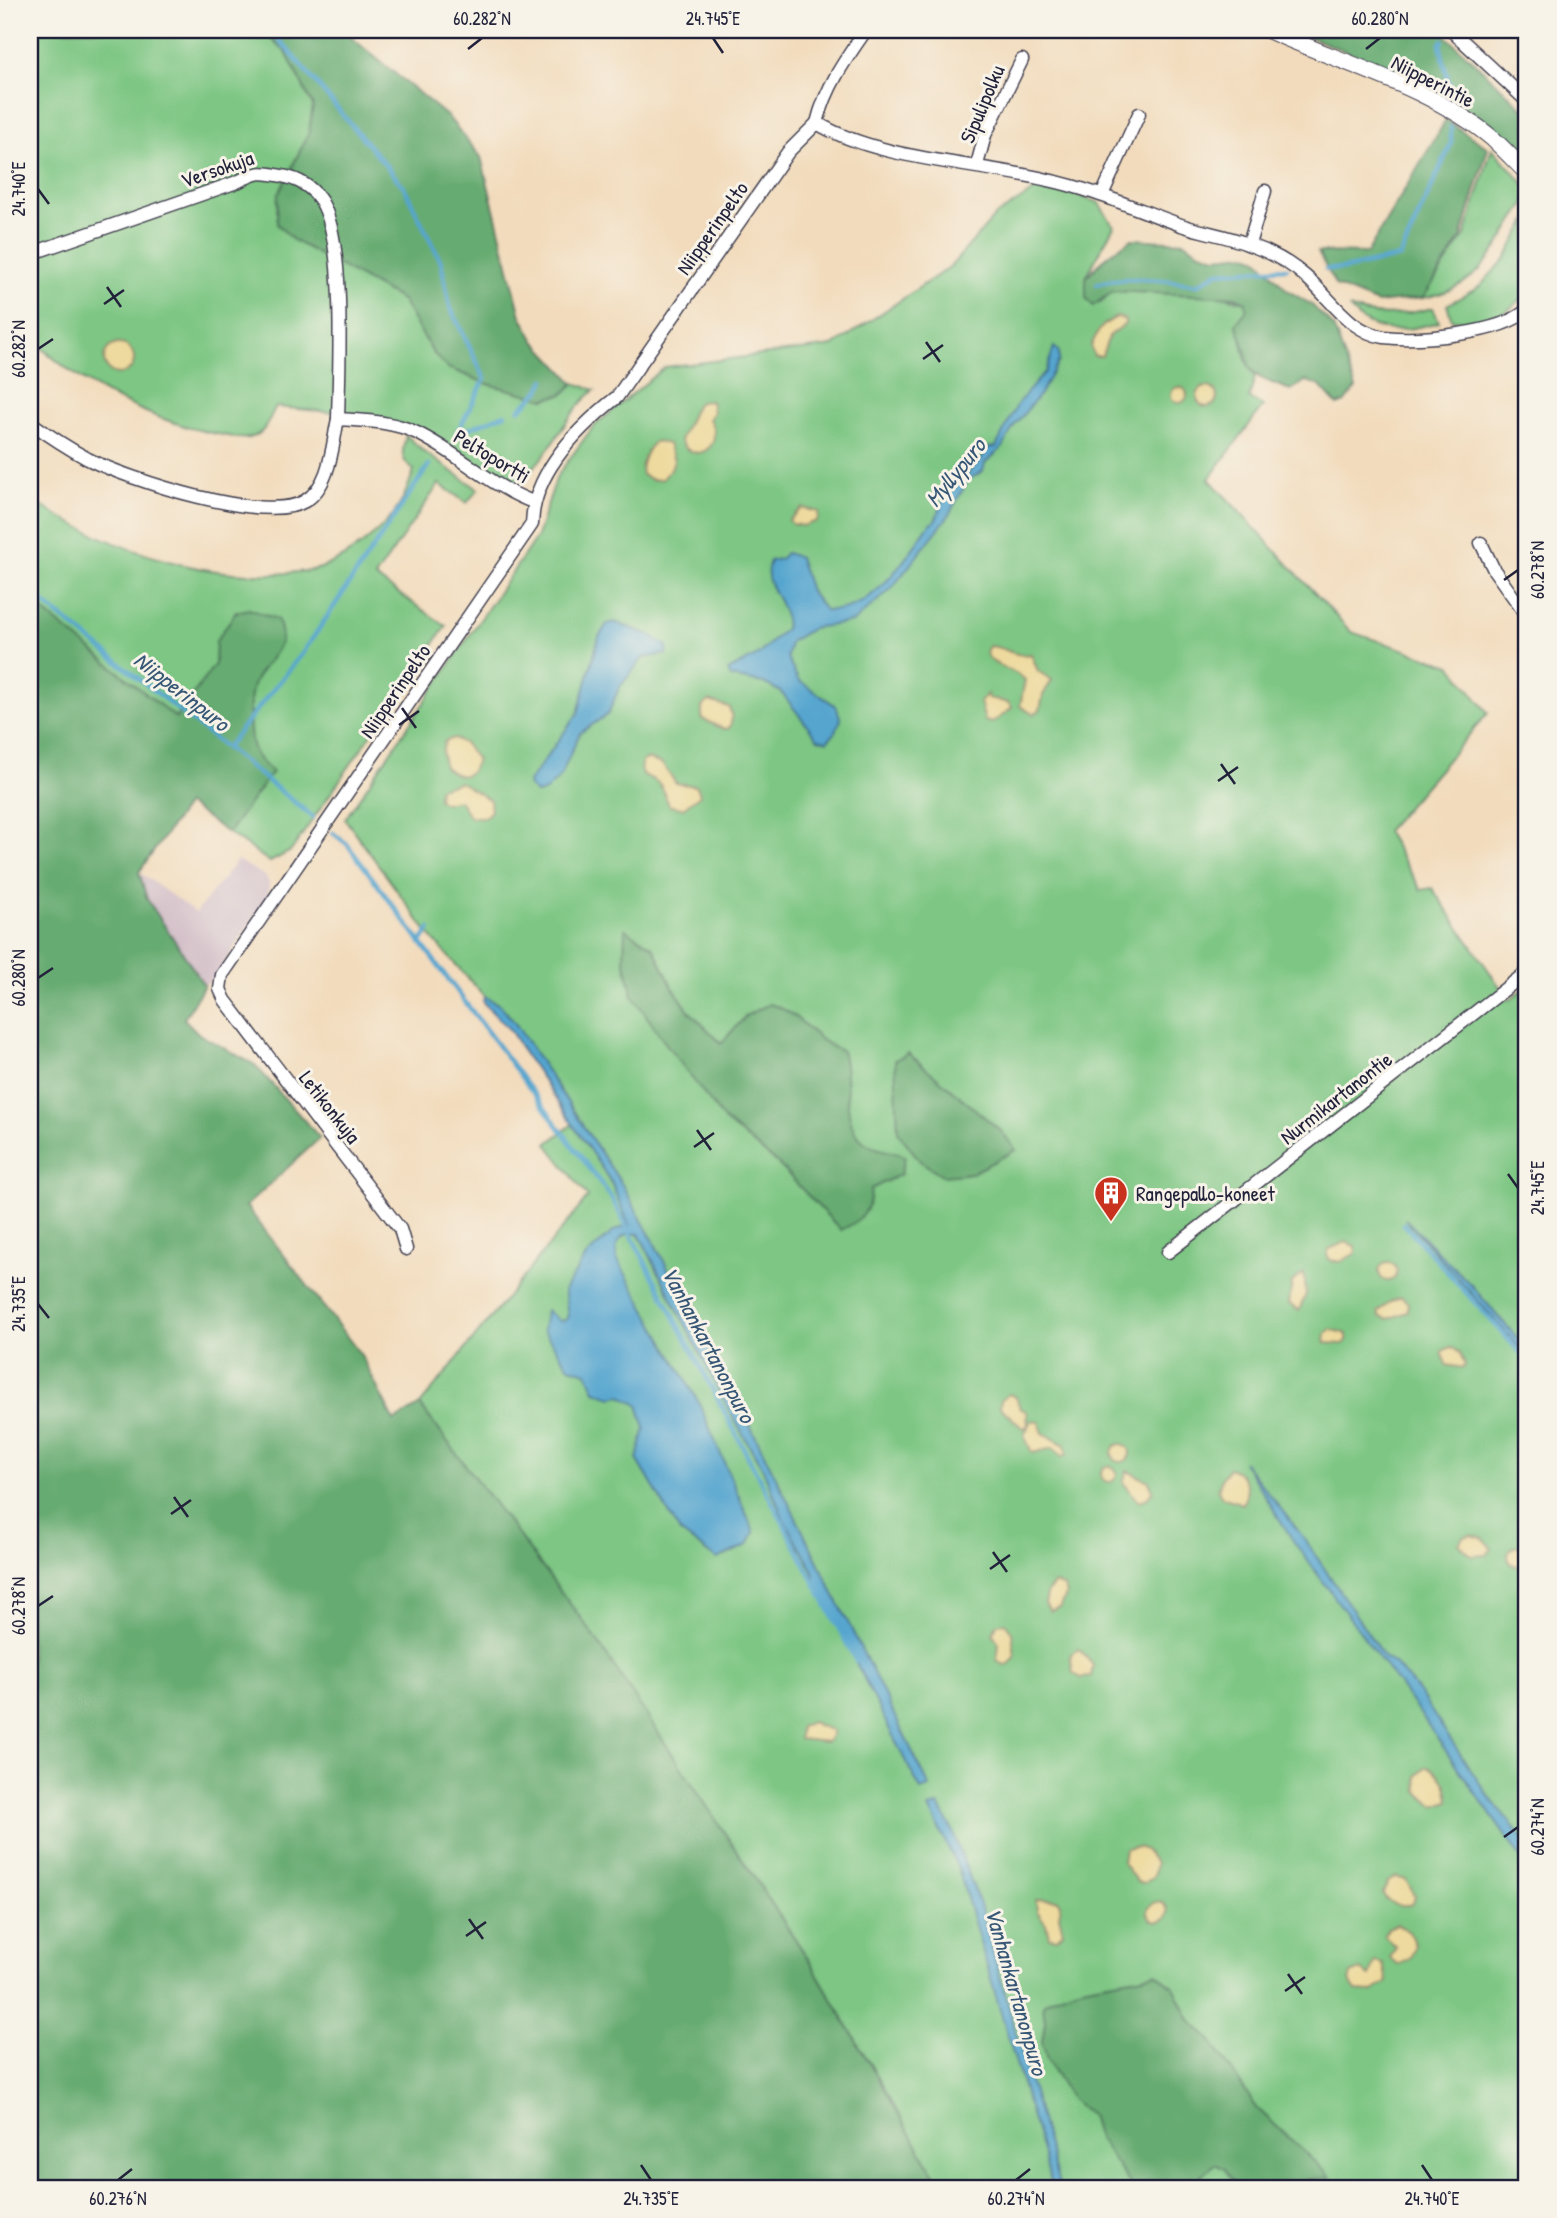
<svg xmlns="http://www.w3.org/2000/svg" width="1557" height="2218" font-family="'Patrick Hand',sans-serif">
<style>
.industrial{fill:#d2bdc7}
.green{fill:#7dc683;stroke:#50745f;stroke-width:2}
.forest{fill:#66ab71;stroke:#446656;stroke-width:2}
.sand{fill:#eeda9e;stroke:#887e6c;stroke-width:2}
.water{fill:#54a5cf;stroke:#3b6485;stroke-width:2}
.lines{fill:none;stroke-linecap:round;stroke-linejoin:round}
.stream{stroke:#54a5cf;stroke-width:4.5}
.minor-casing{stroke:#413e4e;stroke-width:15}
.tertiary-casing{stroke:#413e4e;stroke-width:18}
.minor{stroke:#fff;stroke-width:12}
.tertiary{stroke:#fff;stroke-width:16}
.ticks{fill:none;stroke:#22223b;stroke-width:2.5}
.labels{text-anchor:middle;dominant-baseline:central;stroke-width:6;stroke-linejoin:round;paint-order:stroke}
.street-label{font-size:21px;fill:#22223b;stroke:#f7f3e8}
.poi-label{font-size:21px;fill:#22223b;stroke:#f7f3e8;text-anchor:start}
.water-label{font-size:23px;font-style:italic;fill:#365676;stroke:#f7f3e8}
.neatline{fill:none;stroke:#22223b;stroke-width:2.5}
.ticks-label{font-size:18px;text-anchor:middle;fill:#22223b}
</style>
<rect width="100%" height="100%" fill="#f7f3e8"/>
<filter id="ink" filterUnits="userSpaceOnUse"><feTurbulence type="fractalNoise" baseFrequency=".0143" numOctaves="2"/><feDisplacementMap in="SourceGraphic" scale="14" xChannelSelector="R" yChannelSelector="G"/><feConvolveMatrix kernelMatrix="1 2 1 2 8 2 1 2 1" color-interpolation-filters="sRGB"/></filter>
<filter id="wash" filterUnits="userSpaceOnUse"><feTurbulence type="fractalNoise" baseFrequency=".00686" numOctaves="4" result="noise"/><feDisplacementMap in="SourceGraphic" scale="28" xChannelSelector="R" yChannelSelector="G"/><feGaussianBlur stdDeviation="1.57" result="paint"/><feColorMatrix in="noise" values="0 0 0 0 0 0 0 0 0 0 0 0 0 0 0 0 0 1.4 0 .05"/><feComposite in="paint" operator="in"/></filter>
<g filter="url(#wash)">
<rect width="100%" height="100%" fill="#f2dbbc"/>
<!-- industrial -->
<path class="industrial" d="M237,860L265,876L269,883L268,896L215,978L204,985L147,899L139,872L196,913Z"/>
<!-- green -->
<g class="green">
<path d="M37,30H262L286,52L313,106L309,133L278,195L277,224L293,240L402,300L433,353L448,368L488,384L545,399L563,394L574,383L595,390C561,416 550,465 511,484L499,480L430,432L361,415L276,407C269,417 267,431 255,436C245,441 233,437 223,435C158,424 75,385 30,336V40Z"/>
<path d="M1492,148L1527,187C1527,208 1520,209 1511,225C1488,264 1470,290 1423,298L1465,235Z"/>
<path d="M1043,185L1098,202L1114,226L1086,277L1100,303L1113,291L1222,296L1246,302V311L1237,324C1244,342 1243,362 1255,377L1249,398L1263,406L1209,479L1351,632L1451,665L1488,713L1386,831L1421,890L1432,888L1509,1000L1527,986V2188H942L811,1963L606,1655L420,1405L588,1197L547,1144L579,1119L515,1023L501,1006L484,996L431,937L345,819L537,536L557,476L593,427L665,367L833,346L951,266L994,217Z"/>
<path d="M1527,220V294C1501,319 1488,324 1452,320L1447,305L1479,287L1506,258Z"/>
<path d="M1349,308C1377,319 1404,315 1433,308L1439,322C1404,332 1374,337 1349,308Z"/>
<path d="M406,435L424,452L478,489L467,503L439,484L375,577L446,626L291,851L270,862L187,804L139,872L30,618L37,606L30,601V499C105,547 207,584 297,572C305,571 315,571 323,567C350,556 385,530 400,504C406,494 410,481 414,470C399,460 402,451 406,435Z"/>
</g>
<!-- forest -->
<g class="forest">
<path d="M262,30H342L448,117L481,157L521,316L535,341L574,383L563,394L545,399L488,384L448,368L433,353L402,300L293,240L277,224L278,195L309,133L313,106L286,52Z"/>
<path d="M1291,30H1440L1527,112V160L1502,132L1422,81Z"/>
<path d="M1446,120L1488,148L1461,238L1423,298L1377,303L1336,286L1318,252L1367,253Z"/>
<path d="M1132,239L1185,242L1198,251L1216,257L1246,254L1258,259L1287,290L1312,305L1333,326L1356,388L1345,402L1337,405L1319,385L1306,381L1291,390C1233,370 1257,372 1236,324L1246,311V302L1235,297L1113,291L1093,306L1086,298V277L1108,255Z"/>
<path d="M37,606L176,718L215,664L216,641L236,612L249,609L277,619C292,647 266,658 255,681C248,694 248,737 254,751C258,760 266,766 272,772L228,833L187,804L139,872L147,899L204,985L184,1019L199,1034L255,1065L320,1138L246,1206L361,1355L394,1421L420,1405L592,1633L811,1963L942,2188H30V618Z"/>
<path d="M625,929L653,947L672,986L690,1012L721,1043L747,1015L769,1004C802,1012 812,1041 842,1051C851,1076 840,1123 863,1141C875,1151 891,1150 905,1156L901,1174L871,1189C870,1213 862,1220 841,1230L778,1164L725,1121L663,1040L633,996L624,959Z"/>
<path d="M908,1053L1001,1131L1016,1150L972,1173L944,1176L920,1161L898,1132L895,1060Z"/>
<path d="M1156,1973L1174,1987L1190,2020L1211,2041L1257,2108L1331,2177L1306,2180L1299,2188H1239L1224,2169L1215,2164L1189,2188H1133L1098,2138L1091,2115L1072,2100L1047,2060L1042,2042L1045,2022L1043,2004C1077,1981 1118,1983 1156,1973Z"/>
</g>
<!-- sand -->
<g class="sand">
<path d="M1117,317L1125,320V324L1109,336L1102,356H1094L1091,346C1098,331 1101,324 1117,317Z"/>
<circle cx="119" cy="359" r="15"/>
<circle cx="1179" cy="395" r="8"/>
<circle cx="1207" cy="397" r="10"/>
<path d="M711,401L713,412L709,419C727,447 693,467 680,440L696,405L699,402Z"/>
<path d="M656,441L668,444L674,460L671,469L662,479L652,480L642,475C639,465 647,447 656,441Z"/>
<path d="M802,508L819,512L817,521L803,526L792,524L789,520Z"/>
<path d="M989,646C1007,647 1011,657 1031,654L1038,671L1052,680L1043,695L1040,710L1033,714L1020,706L1025,680C1014,668 991,668 986,652Z"/>
<path d="M987,694L988,698L1009,703L1012,708L992,723L985,721L980,702Z"/>
<path d="M709,701L729,707L732,717L730,728L724,729L702,719V707Z"/>
<path d="M454,738L465,744L477,760C469,780 460,779 444,767L442,752L445,741Z"/>
<path d="M647,759L662,764L676,783L697,786L700,795L683,808L670,806C665,799 665,791 660,785C653,775 635,779 642,762Z"/>
<path d="M460,782L490,800L491,811L485,817H470L459,800L444,803L438,799L439,788Z"/>
<path d="M1346,1242L1355,1246L1356,1253L1340,1262L1330,1260L1327,1255L1329,1249Z"/>
<circle cx="1388" cy="1272" r="9"/>
<path d="M1304,1273L1306,1294L1299,1311L1289,1304L1292,1282Z"/>
<path d="M1401,1297L1408,1303V1312L1388,1319L1380,1317L1378,1312L1391,1301Z"/>
<path d="M1331,1329L1347,1334V1341L1343,1344L1325,1343L1326,1333Z"/>
<path d="M1451,1347L1460,1353L1465,1364L1463,1368L1446,1365L1442,1351Z"/>
<path d="M1009,1394L1016,1397L1020,1408L1027,1412L1028,1426L1023,1428L1000,1407L1001,1400Z"/>
<path d="M1032,1420L1039,1422L1043,1433L1065,1445L1067,1454L1062,1457L1053,1448L1032,1453L1024,1435Z"/>
<circle cx="1121" cy="1453" r="9"/>
<circle cx="1109" cy="1474" r="8"/>
<path d="M1229,1468C1245,1473 1252,1490 1242,1504L1222,1497L1218,1490L1222,1477Z"/>
<path d="M1127,1471L1149,1481L1153,1490L1148,1498L1138,1501L1123,1482Z"/>
<path d="M1471,1535L1483,1538L1492,1549L1486,1555L1472,1556L1459,1544L1463,1537Z"/>
<circle cx="1518" cy="1556" r="10"/>
<path d="M1055,1583L1064,1587L1066,1595L1061,1607L1050,1611L1045,1604L1048,1591Z"/>
<path d="M1005,1623L1012,1632L1015,1657L1009,1664L1004,1665L997,1660L999,1643L993,1634L997,1624Z"/>
<path d="M1079,1649L1093,1665L1091,1677L1081,1678L1073,1673L1070,1655Z"/>
<path d="M811,1722L832,1731V1735L827,1742L799,1739L800,1727Z"/>
<path d="M1427,1767C1442,1772 1448,1785 1449,1801L1434,1806L1418,1791L1417,1776Z"/>
<path d="M1138,1847L1145,1850L1156,1863L1154,1876L1144,1883L1137,1882L1123,1863L1125,1849Z"/>
<path d="M1396,1877L1406,1880L1415,1896L1413,1904C1402,1907 1386,1904 1383,1893L1388,1882Z"/>
<path d="M1041,1899L1058,1900L1061,1904L1059,1916L1063,1932L1057,1938L1049,1937L1046,1924L1037,1911L1036,1900Z"/>
<circle cx="1158" cy="1912" r="10"/>
<path d="M1397,1924L1409,1932L1415,1945L1410,1959L1398,1965L1390,1958L1396,1947L1384,1936L1388,1928Z"/>
<path d="M1375,1962L1383,1964L1387,1982L1371,1992L1356,1991L1349,1981L1351,1974L1360,1970L1370,1976Z"/>
</g>
<!-- water -->
<g class="water">
<path d="M1054,347L1059,352V361L1040,394L1014,426L1001,449L985,463L983,471L968,480L947,518L891,589L853,622L813,628L790,642L787,657L798,680L836,706L841,720L834,734L827,741L818,739L781,692L764,683L731,677L728,671L758,655L785,629C790,602 759,586 770,561L780,559L786,553L799,557L810,591L825,610C872,615 907,557 929,525L935,521L944,499L981,460L988,448L996,447L1018,403L1046,371Z"/>
<path d="M614,622L650,635L667,646V654L643,658L619,688L608,714L580,733L560,777L546,791L537,794L529,787L528,783L578,713L599,637L607,624Z"/>
<path d="M484,996L501,1006L515,1023L623,1186L651,1237L730,1385L930,1787L921,1790L907,1764L815,1581L813,1570L784,1520L763,1469L730,1412L639,1234C621,1231 614,1243 617,1259L698,1401L754,1532L748,1545L717,1559L680,1532L637,1459L645,1428L638,1405L621,1395L611,1397L595,1391L587,1372L569,1367L543,1330L546,1310L560,1321L566,1320L568,1315L564,1290L587,1255L614,1231L629,1225L611,1182L533,1065C521,1054 518,1038 507,1027C499,1019 491,1011 483,1002Z"/>
<path d="M1405,1219L1470,1284L1527,1349V1356Z"/>
<path d="M1243,1461L1304,1538L1384,1657L1398,1667L1418,1691L1489,1797L1527,1843V1873L1523,1861L1416,1708L1294,1542Z"/>
<path d="M939,1805L952,1830L980,1905L1060,2188H1053L958,1868L929,1808Z"/>
</g>
<g class="lines">
<!-- stream -->
<g class="stream">
<path d="M271,30L404,187L441,262L450,307L485,379L457,433"/>
<path d="M1443,40L1440,45L1452,96"/>
<path d="M1326,269H1344L1400,257L1451,144V127"/>
<path d="M1097,284C1122,275 1171,280 1197,285L1218,272L1287,268"/>
<path d="M519,410L540,390L545,380"/>
<path d="M458,433L505,414"/>
<path d="M30,592L313,817"/>
<path d="M30,609L37,599"/>
<path d="M226,748L302,654L429,465"/>
<path d="M333,833L347,844L611,1197L856,1661"/>
<path d="M420,943L430,929"/>
<path d="M1404,1224L1527,1360"/>
</g>
</g>
</g>
<g filter="url(#ink)">
<g class="lines">
<!-- minor casing -->
<g class="minor-casing">
<g id="minor">
<path d="M1451,30L1527,101"/>
<path d="M817,123C878,160 976,163 1048,180C1095,190 1138,210 1184,226C1205,233 1229,236 1250,245C1270,252 1290,263 1305,276C1330,297 1349,332 1384,337C1419,341 1501,334 1527,310"/>
<path d="M817,123C826,87 845,60 866,30"/>
<path d="M977,165L985,135L1022,60"/>
<path d="M1102,195L1139,114"/>
<path d="M1249,244L1265,191"/>
<path d="M30,254L237,182C257,172 260,171 282,176C299,179 312,187 321,201C346,241 339,370 338,419"/>
<path d="M30,422C48,435 68,448 88,459C128,479 266,525 305,501C331,485 332,445 338,419C364,421 393,421 417,433C458,453 490,486 533,502"/>
<path d="M1481,543L1494,570L1527,616"/>
<path d="M406,1249L400,1229L225,1000L220,989L222,975L532,524C533,473 579,427 617,397L788,152L817,123"/>
<path d="M1168,1252L1527,972"/>
</g>
</g>
<!-- tertiary casing -->
<g class="tertiary-casing">
<path id="tertiary" d="M1268,30C1340,63 1432,87 1493,139C1505,150 1516,162 1527,173"/>
</g>
<!-- minor -->
<use href="#minor" class="minor"/>
<!-- tertiary -->
<use href="#tertiary" class="tertiary"/>
</g>
</g>
<!-- ticks -->
<path class="ticks" d="M713,38L723,53M468,49L482,38M1366,49L1380,38M38,189L49,204M107,287L121,307M104,304L124,290M926,342L940,362M38,349L53,339M923,359L943,345M1504,580L1518,570M402,708L416,728M399,725L419,711M1221,764L1235,784M1218,781L1238,767M38,978L53,968M697,1130L711,1150M694,1147L714,1133M1508,1174L1518,1188M38,1304L49,1318M174,1497L188,1517M171,1514L191,1500M993,1552L1007,1572M990,1569L1010,1555M38,1606L53,1596M1504,1837L1518,1827M469,1919L483,1939M466,1936L486,1922M1288,1974L1302,1994M1285,1991L1305,1977M641,2165L651,2180M1422,2165L1432,2180M118,2180L132,2169M1016,2180L1030,2169"/>
<!-- icons -->
<defs>
<g id="building-pin" transform="scale(1.75)"><path d="M0 17L-7.5 6A9.5 9.5 0 1 1 7.5 6Z" fill="#c8321e" stroke="#f7f3e8"/><path d="M-4-6H4V6H1V3H-1V6H-4ZM-2.5-4.3h1.7v1.8h-1.7ZM.8-4.3h1.7v1.8H.8ZM-2.5-1h1.7V.8h-1.7ZM.8-1h1.7V.8H.8Z" fill="#fff"/></g>
</defs>
<g fill-rule="evenodd">
<use href="#building-pin" x="1111" y="1193"/>
</g>
<g class="labels">
<!-- street labels -->
<g class="street-label">
<text transform="translate(1433 81) rotate(27)">Niipperintie</text>
<text transform="translate(982 104) rotate(-67)">Sipulipolku</text>
<text transform="translate(217 169) rotate(-19)">Versokuja</text>
<text transform="translate(712 228) rotate(-55)">Niipperinpelto</text>
<text transform="translate(492 456) rotate(31)">Peltoportti</text>
<text transform="translate(395 691) rotate(-56)">Niipperinpelto</text>
<text transform="translate(1336 1098) rotate(-38)">Nurmikartanontie</text>
<text transform="translate(330 1107) rotate(52)">Letikonkuja</text>
</g>
<!-- poi labels -->
<g class="poi-label">
<text x="1136" y="1193">Rangepallo-koneet</text>
</g>
<!-- water labels -->
<g class="water-label">
<text transform="translate(955 472) rotate(-51)">Myllypuro</text>
<text transform="translate(182 691) rotate(38)">Niipperinpuro</text>
<text transform="translate(709 1344) rotate(62)">Vanhankartanonpuro</text>
<text transform="translate(1017 1991) rotate(74)">Vanhankartanonpuro</text>
</g>
</g>
<!-- margin -->
<rect width="1557" height="2218" fill="none" stroke="#f7f3e8" stroke-width="77"/>
<rect x="38" y="38" width="1480" height="2142" class="neatline"/>
<g class="ticks-label">
<text x="482" y="25">60.282°N</text>
<text x="713" y="25">24.745°E</text>
<text x="1380" y="25">60.280°N</text>
<text transform="translate(19 189) rotate(-90)" y="6">24.740°E</text>
<text transform="translate(19 349) rotate(-90)" y="6">60.282°N</text>
<text transform="translate(1538 570) rotate(-90)" y="6">60.278°N</text>
<text transform="translate(19 978) rotate(-90)" y="6">60.280°N</text>
<text transform="translate(1538 1188) rotate(-90)" y="6">24.745°E</text>
<text transform="translate(19 1304) rotate(-90)" y="6">24.735°E</text>
<text transform="translate(19 1606) rotate(-90)" y="6">60.278°N</text>
<text transform="translate(1538 1827) rotate(-90)" y="6">60.274°N</text>
<text x="118" y="2205">60.276°N</text>
<text x="651" y="2205">24.735°E</text>
<text x="1016" y="2205">60.274°N</text>
<text x="1432" y="2205">24.740°E</text>
</g>
</svg>
